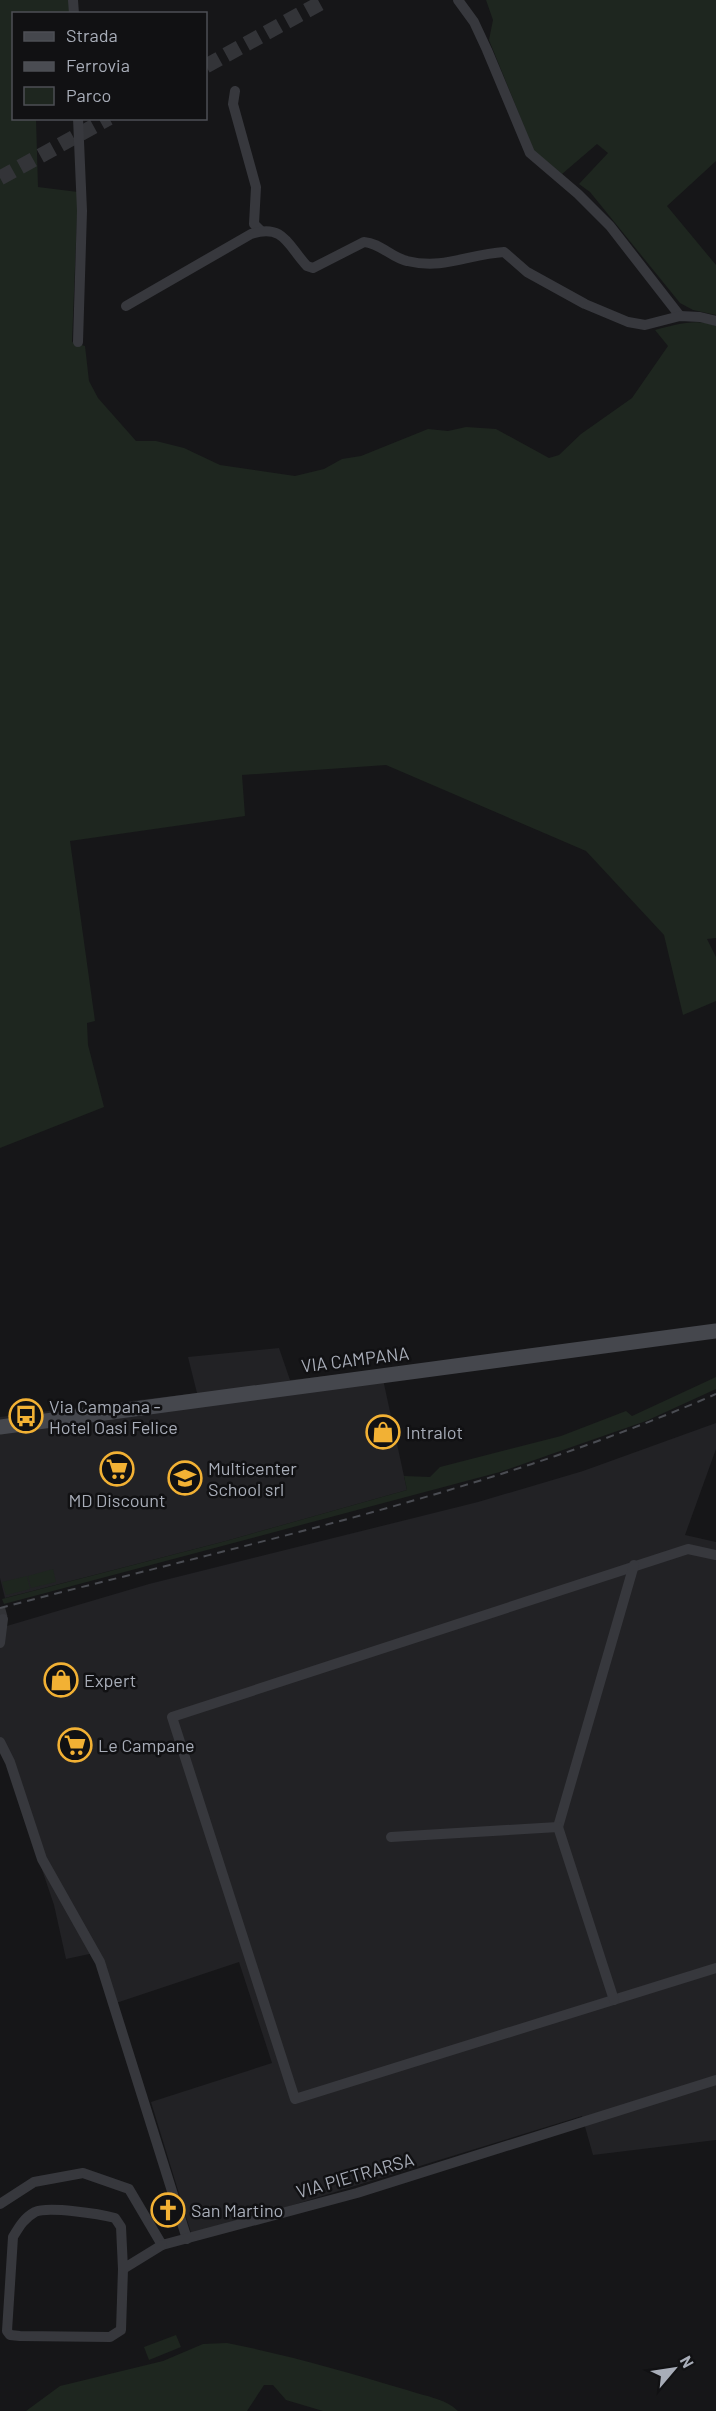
<svg xmlns="http://www.w3.org/2000/svg" width="716" height="2411" font-family="Barlow,sans-serif">
<style>
.built{fill:#222225}
.green{fill:#1e261f}
.lines{fill:none;stroke-linecap:round;stroke-linejoin:round}
.street-tunnel{stroke:#333438;stroke-width:10;stroke-dasharray:10 5;stroke-linecap:butt}
.secondary-tunnel{stroke:#333438;stroke-width:15;stroke-dasharray:15 8;stroke-linecap:butt}
.street{stroke:#37383d;stroke-width:10}
.secondary{stroke:#45474d;stroke-width:15}
.rail{stroke:#4a4c52;stroke-width:2;stroke-dasharray:8 6;stroke-linecap:butt}
.labels{text-anchor:middle;dominant-baseline:central;stroke-width:5;stroke-linejoin:round;paint-order:stroke}
.street-label{font-size:18px;fill:#a8adb8;stroke:#111113}
.poi-label{font-size:18px;fill:#a8adb8;stroke:#111113;text-anchor:start}
</style>
<rect width="100%" height="100%" fill="#161618"/>
<!-- built -->
<g class="built">
<path d="M279,1348L290,1380L381,1370L407,1490L226,1541L5,1598L0,1578V1417L197,1393L188,1357Z"/>
<path d="M716,1423V1449L685,1535L716,1542V2140L593,2155L582,2116L192,2236L151,2102L272,2063L239,1962L110,2005L94,1953L66,1959L54,1905L0,1745V1628L149,1584L478,1502L583,1471Z"/>
</g>
<!-- green -->
<g class="green">
<path d="M0,0H71L70,13L14,14V118L36,119L38,187L78,192L72,342L85,346L89,381L98,398L136,441H156L184,448L220,465L295,476L324,469L342,459L361,456L428,429L448,431L466,427L496,429L549,458L559,455L581,434L632,398L668,346L655,330C676,325 695,318 716,326V938L707,939L716,957V1001L683,1015L664,935L586,851L386,765L242,775L245,816L70,841L95,1021L87,1023L88,1045L104,1107L0,1148Z"/>
<path d="M486,0H716V161L667,206L716,265V315L693,310L680,303L590,192L579,184L608,153L597,144L562,174L534,151L489,40L493,20Z"/>
<path d="M716,1377V1389L646,1421L500,1472L4,1604L2,1599L226,1541L407,1490L404,1476L430,1477L440,1467L561,1436L626,1411L632,1416Z"/>
<path d="M53,1569L56,1582L31,1588L28,1576Z"/>
<path d="M27,1576L30,1589L6,1595L2,1582Z"/>
<path d="M176,2335L181,2347L149,2360L144,2347Z"/>
<path d="M227,2343C288,2355 347,2372 407,2390C423,2396 445,2398 458,2411H323L286,2400L273,2385H264L247,2411H26L60,2386L163,2361L203,2344Z"/>
</g>
<g class="lines">
<!-- street-tunnel -->
<path class="street-tunnel" d="M0,1608L3,1619"/>
<!-- secondary-tunnel -->
<g class="secondary-tunnel">
<path d="M206,66L326,0"/>
<path d="M0,178L109,118"/>
</g>
<!-- street -->
<g class="street">
<path d="M73,0L74,14"/>
<path d="M458,0L474,22L487,50L530,153L578,194L610,226L680,316"/>
<path d="M235,91L233,104L256,187L254,224L261,231"/>
<path d="M78,118L82,211L78,342"/>
<path d="M126,306L251,234C284,223 288,246 307,266L313,268L364,242C380,243 392,258 407,261C444,270 469,254 504,252L527,272L585,304L628,322L645,325L680,316L700,317L716,321"/>
<path d="M716,1555L688,1549L172,1717L295,2099L716,1968"/>
<path d="M0,1643L3,1619"/>
<path d="M0,1742L10,1762L42,1859L100,1962L187,2239"/>
<path d="M558,1827L634,1565"/>
<path d="M391,1837L558,1827L614,2000"/>
<path d="M0,2204L34,2182L83,2173L129,2189L162,2245L357,2193L716,2080"/>
<path d="M123,2269L121,2227L115,2218C100,2214 48,2206 35,2212C24,2218 19,2227 13,2237L7,2331L10,2335L20,2336L110,2337L121,2330L123,2269L162,2245"/>
</g>
<!-- secondary -->
<path class="secondary" d="M0,1427L716,1331"/>
<!-- rail -->
<path class="rail" d="M0,1608C241,1545 487,1494 716,1394"/>
</g>
<!-- icons -->
<defs>
<g id="bus-ring" transform="scale(1.725)"><circle r="9.5" fill="#111113" stroke="#f2b134" stroke-width="1.5"/><path d="M-5-6H5V4H4V6H2V4H-2V6H-4V4H-5ZM-3.5-4V0h7V-4ZM-3.5 1.2v1.5H-2V1.2ZM2 1.2v1.5H3.5V1.2Z" fill="#f2b134"/></g>
<g id="shop-ring" transform="scale(1.725)"><circle r="9.5" fill="#111113" stroke="#f2b134" stroke-width="1.5"/><path d="M-5-2.5h2.3a2.7 3.5 0 0 1 5.4 0H5L5.5 6h-11ZM-1.5-2.5h3a1.5 2.3 0 0 0-3 0Z" fill="#f2b134"/></g>
<g id="supermarket-ring" transform="scale(1.725)"><circle r="9.5" fill="#111113" stroke="#f2b134" stroke-width="1.5"/><path d="M-6-5.5h2.5l.6 2H6L4.5 2H-2.5L-4.4-4H-6ZM-1.5 3.2a1.3 1.3 0 1 0 .1 0ZM3 3.2a1.3 1.3 0 1 0 .1 0Z" fill="#f2b134"/></g>
<g id="school-ring" transform="scale(1.725)"><circle r="9.5" fill="#111113" stroke="#f2b134" stroke-width="1.5"/><path d="M0-5L7-2L0 1L-7-2ZM-4 1L0 2.5L4 1V4Q0 6-4 4Z" fill="#f2b134"/></g>
<g id="church-ring" transform="scale(1.725)"><circle r="9.5" fill="#111113" stroke="#f2b134" stroke-width="1.5"/><path d="M-1.2-6h2.4v3.5h3.3v2.4h-3.3V6h-2.4V-.1h-3.3v-2.4h3.3Z" fill="#f2b134"/></g>
</defs>
<g fill-rule="evenodd">
<use href="#bus-ring" x="26" y="1416"/>
<use href="#shop-ring" x="383" y="1432"/>
<use href="#supermarket-ring" x="117" y="1469"/>
<use href="#school-ring" x="185" y="1478"/>
<use href="#shop-ring" x="61" y="1680"/>
<use href="#supermarket-ring" x="75" y="1745"/>
<use href="#church-ring" x="168" y="2210"/>
</g>
<g class="labels">
<!-- street labels -->
<g class="street-label">
<text transform="translate(355 1359) rotate(-7)">VIA CAMPANA</text>
<text transform="translate(355 2175) rotate(-16)">VIA PIETRARSA</text>
</g>
<!-- poi labels -->
<g class="poi-label">
<text x="49" y="1406">Via Campana -<tspan x="49" dy="21">Hotel Oasi Felice</tspan></text>
<text x="406" y="1432">Intralot</text>
<text x="208" y="1468">Multicenter<tspan x="208" dy="21">School srl</tspan></text>
<text x="117" y="1500" text-anchor="middle">MD Discount</text>
<text x="84" y="1680">Expert</text>
<text x="98" y="1745">Le Campane</text>
<text x="191" y="2210">San Martino</text>
</g>
</g>
<!-- legend -->
<rect x="12" y="12" width="195" height="108" fill="#111113" stroke="#4d4f55" stroke-width="1.5"/>
<rect x="24" y="32" width="30" height="9" fill="#45474d" stroke="#4d4f55" stroke-width="1.5"/>
<text x="66" y="42" font-size="18" fill="#a8adb8">Strada</text>
<rect x="24" y="62" width="30" height="9" fill="#4a4c52" stroke="#4d4f55" stroke-width="1.5"/>
<text x="66" y="72" font-size="18" fill="#a8adb8">Ferrovia</text>
<rect x="24" y="87" width="30" height="18" fill="#1e261f" stroke="#4d4f55" stroke-width="1.5"/>
<text x="66" y="102" font-size="18" fill="#a8adb8">Parco</text>
<!-- north arrow -->
<g transform="translate(674 2369) rotate(61)" stroke="#111113" stroke-width="4.5" paint-order="stroke">
<path d="M0-4.5L10 22L0 15L-10 22Z" fill="#a8adb8"/>
<text y="-9" font-size="16" font-weight="bold" text-anchor="middle" fill="#a8adb8">N</text>
</g>
</svg>
